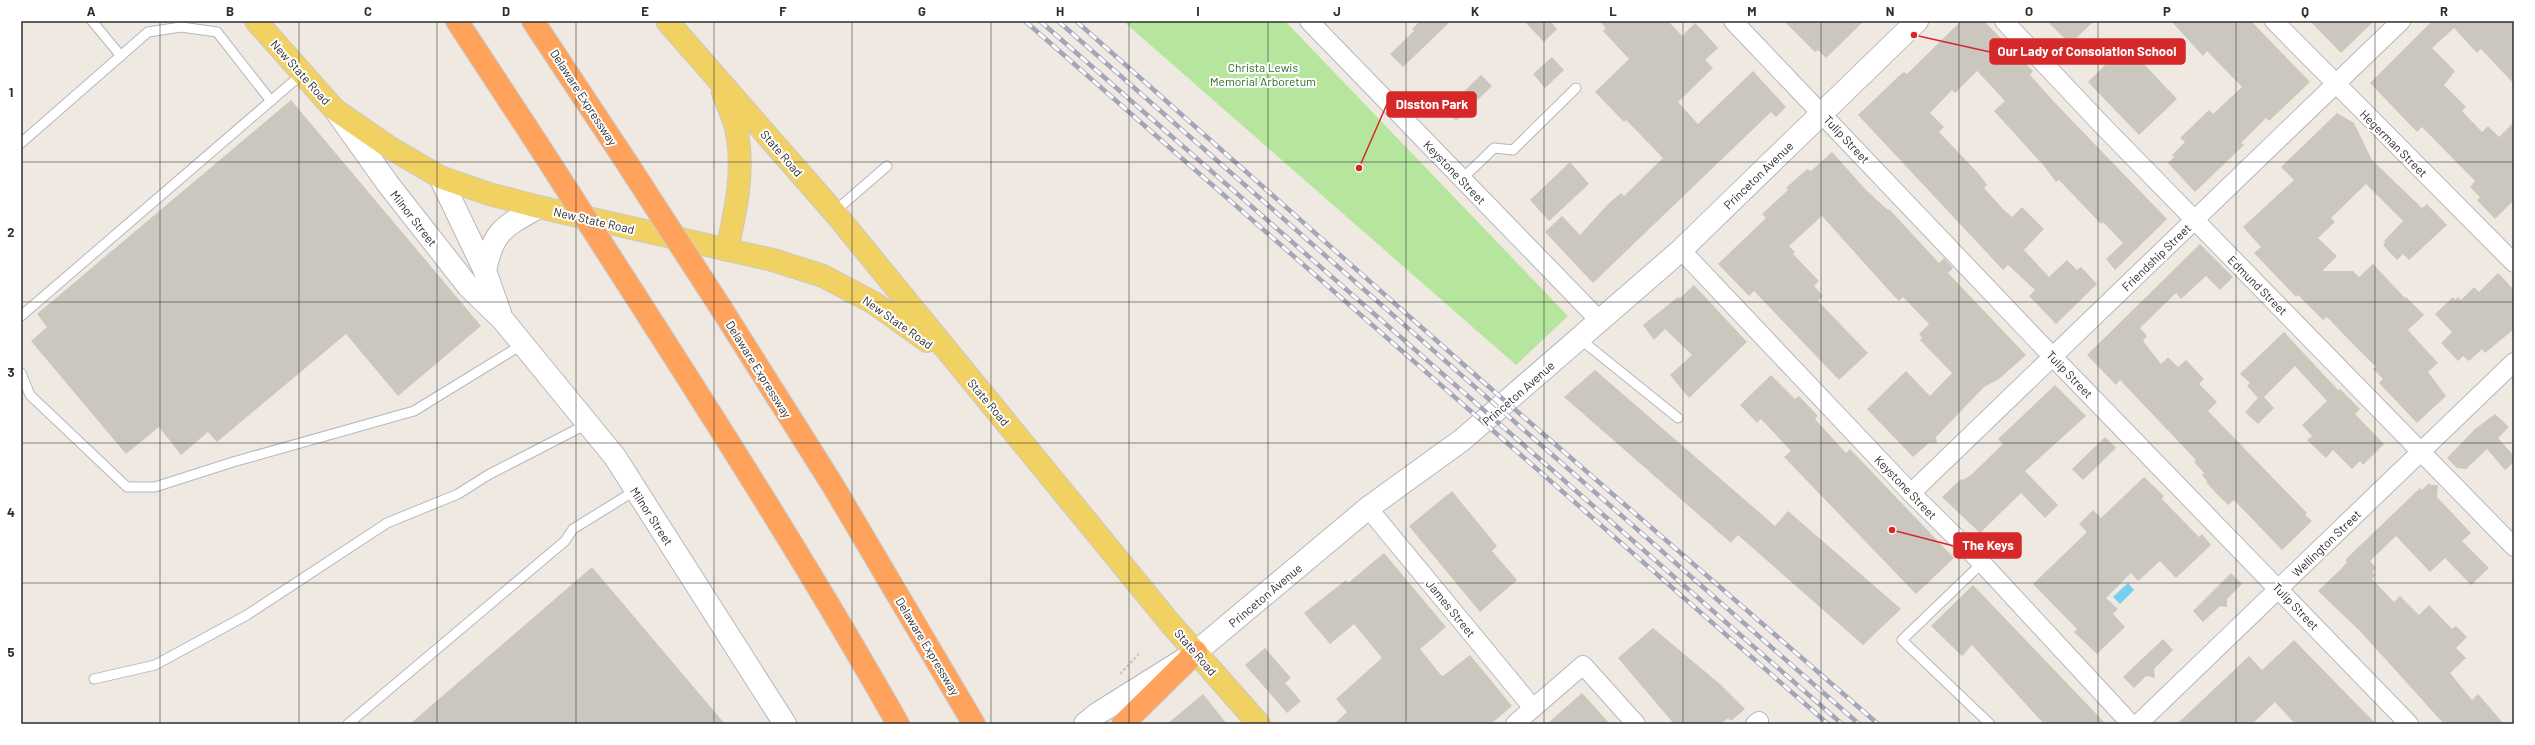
<svg xmlns="http://www.w3.org/2000/svg" width="2535" height="745" font-family="Barlow,sans-serif">
<style>
.green{fill:#b6e59e}
.water{fill:#75cff0}
.building{fill:#cbc7bf}
.lines{fill:none;stroke-linecap:round;stroke-linejoin:round}
.service-casing{stroke:#b4b7c1;stroke-width:11}
.minor-casing{stroke:#b4b7c1;stroke-width:20}
.secondary-casing{stroke:#b4b7c1;stroke-width:24}
.primary-casing{stroke:#c9c9c9;stroke-width:24}
.motorway-casing{stroke:#c9c9c9;stroke-width:24}
.path{stroke:#c9c9c9;stroke-width:2.5;stroke-dasharray:3 2;stroke-linecap:butt}
.service{stroke:#fff;stroke-width:9}
.minor{stroke:#fff;stroke-width:18}
.secondary{stroke:#fff;stroke-width:22}
.primary{stroke:#f2d163;stroke-width:22}
.motorway{stroke:#ffa35c;stroke-width:22}
.rail-casing{stroke:#a3a6b8;stroke-width:4.5}
.rail{stroke:#fff;stroke-width:3;stroke-dasharray:9;stroke-linecap:butt}
.motorway-bridge-casing{stroke:#c9c9c9;stroke-width:24;stroke-linecap:butt}
.motorway-bridge{stroke:#ffa35c;stroke-width:22}
.grid{fill:none;stroke:#2e2e2e;stroke-width:1;stroke-opacity:0.55}
.labels{text-anchor:middle;dominant-baseline:central;stroke-width:4;stroke-linejoin:round;paint-order:stroke}
.park-label{font-size:12px;fill:#2c6e1b;stroke:#fff}
.street-label{font-size:12px;fill:#2e2e2e;stroke:#fff}
.leader{fill:none;stroke:#d62828;stroke-width:1.5}
.callout-dot{fill:#d62828;stroke:#fff;stroke-width:1.5}
.callout{fill:#d62828;stroke:#d62828;stroke-width:1.5}
.callout-label{font-size:13px;text-anchor:middle;font-weight:bold;fill:#fff}
.neatline{fill:none;stroke:#2e2e2e;stroke-width:1.5}
.grid-label{font-size:13px;text-anchor:middle;font-weight:bold;fill:#2e2e2e}
</style>
<rect width="100%" height="100%" fill="#efe9e1"/>
<!-- green -->
<path class="green" d="M1123,21H1285L1568,316L1516,365Z"/>
<!-- water -->
<path class="water" d="M2128,583L2134,590L2120,604L2113,597Z"/>
<!-- building -->
<g class="building">
<path d="M1420,21H1451L1403,67L1390,54L1414,31L1412,29Z"/>
<path d="M1524,21H1550L1557,29L1544,42Z"/>
<path d="M1599,21H1668L1682,36L1695,23L1703,31L1718,48L1705,60L1713,68L1678,102L1698,124L1753,71L1786,107L1776,117L1771,112L1593,283L1545,232L1562,216L1580,235L1608,204L1621,193L1624,196L1663,158L1632,126L1626,120L1624,122L1595,92L1629,59L1603,31L1606,28Z"/>
<path d="M1784,21H1864L1826,58L1818,50L1815,52Z"/>
<path d="M1961,21H1984L2033,71L2030,75L2057,105L2167,219L2115,270L2106,259L2123,243L2103,222L2101,224L2059,180L2056,182L2044,166L1994,111L2005,101L1977,71L1955,93L1952,90L1930,113L1944,127L1939,132L1978,173L1987,185L1984,188L2004,210L2012,217L2022,207L2044,229L2024,250L2049,277L2067,260L2077,270L2081,267L2097,284L2056,324L2029,296L2035,290L2008,265L2003,270L1858,115L1900,75L1904,72L1907,74Z"/>
<path d="M2047,21H2094L2070,44Z"/>
<path d="M2171,21H2251L2310,82L2269,121L2266,118L2241,143L2244,145L2195,192L2168,163L2174,157L2172,155L2185,142L2180,138L2209,110L2213,114L2242,87L2207,51L2203,56Z"/>
<path d="M2310,21H2374L2341,53Z"/>
<path d="M2432,21H2514V84L2481,49L2477,53L2454,28L2432,48L2455,71L2444,85L2466,107L2462,111L2482,132L2488,126L2499,137L2514,122V200L2495,219L2477,200L2480,197L2470,187L2475,181L2422,127L2417,132L2370,83Z"/>
<path d="M2128,42L2145,60L2143,63L2177,99L2139,135L2088,82Z"/>
<path d="M1552,57L1564,70L1545,88L1533,74Z"/>
<path d="M1481,75L1492,86L1456,121L1445,110Z"/>
<path d="M291,100L481,326L398,396L346,334L217,442L208,432L181,455L159,427L126,454L31,341L47,327L37,314Z"/>
<path d="M2337,113L2354,123L2372,160L2422,208L2427,204L2447,225L2409,260L2403,254L2397,260L2383,245L2385,243L2384,241L2403,221L2366,184L2331,218L2335,222L2318,238L2337,256L2322,271H2353L2359,277L2373,264L2405,298L2406,297L2424,315L2408,330L2438,363L2428,372L2446,396L2417,423L2379,383L2383,379L2373,369L2376,367L2349,340L2327,317L2323,320L2298,295L2296,297L2254,253L2261,247L2243,227L2294,180L2281,167Z"/>
<path d="M1832,152L1866,190L1888,210L1889,209L1939,263L1944,258L1953,268L1948,273L2026,355L1999,379L1984,387L1936,437L1937,443H1929L1913,457L1867,409L1906,371L1930,396L1952,373L1920,340L1922,338L1919,334L1929,324L1903,297L1899,301L1893,295L1822,216L1789,246L1795,252L1793,254L1819,281L1814,286L1823,296L1818,301L1868,353L1839,380L1754,291L1749,296L1718,264L1766,218L1762,214L1788,190L1786,188L1807,169L1811,171Z"/>
<path d="M1570,162L1589,184L1549,221L1530,200Z"/>
<path d="M2200,244L2233,277L2220,290L2206,276L2181,299L2176,293L2140,328L2147,336L2143,341L2161,364L2168,357L2178,367L2186,360L2204,379L2199,384L2217,402L2208,411L2307,513L2305,515L2312,521L2282,550L2234,500L2228,505L2213,490L2206,482L2207,481L2202,475L2204,473L2194,462L2196,460L2120,380L2116,385L2087,355Z"/>
<path d="M2498,273L2514,290V329L2485,353L2482,349L2469,361L2463,356L2458,361L2441,343L2452,332L2435,314L2453,297L2455,300L2458,297L2461,300L2474,287L2479,292Z"/>
<path d="M1694,285L1747,342L1689,398L1670,375L1692,355L1665,329L1654,340L1643,325L1678,297L1680,298Z"/>
<path d="M2284,332L2338,390L2340,389L2360,409L2355,414L2384,444L2363,465L2360,461L2352,469L2333,450L2326,458L2307,440L2312,436L2302,425L2327,401L2295,366L2264,397L2274,408L2258,424L2245,412L2258,398L2247,386L2250,383L2240,374Z"/>
<path d="M1595,370L1775,526L1788,511L1901,609L1863,645L1738,535L1731,543L1564,397Z"/>
<path d="M1771,375L1795,399L1799,396L1818,416L1815,419L1846,453L1850,449L1954,558L1916,594L1784,457L1791,451L1761,419L1757,423L1740,405Z"/>
<path d="M2055,385L2086,416L2025,471L2058,505L2045,518L2021,493L1980,533L1942,497L1961,479L1963,480L1971,475L2003,444L1998,439Z"/>
<path d="M2495,414L2509,427L2498,438L2514,456V462L2505,470L2487,449L2466,469L2457,468L2447,458L2475,429Z"/>
<path d="M2105,437L2116,448L2083,480L2072,469Z"/>
<path d="M2144,477L2164,496L2162,499L2199,537L2202,534L2211,545L2176,578L2160,561L2138,581L2131,573L2106,598L2118,609L2113,614L2125,627L2097,654L2074,632L2077,629L2033,584L2087,532L2079,524L2093,510L2101,518Z"/>
<path d="M2429,483L2431,485H2438L2437,497L2471,533L2462,541L2489,568L2471,585L2445,558L2430,572L2396,536L2370,561L2376,568L2372,572L2376,575L2372,579L2394,602L2400,596L2419,615L2429,605L2452,629L2456,626L2467,637L2456,648L2466,658L2450,673L2472,700L2478,694L2504,724H2444L2360,631L2318,591L2341,569L2347,562L2345,560L2420,488L2422,490Z"/>
<path d="M1452,491L1497,546L1492,551L1517,580L1480,612L1409,526Z"/>
<path d="M1384,553L1446,627L1420,649L1441,675L1443,676L1470,655L1512,706L1491,724H1334L1347,712L1336,699L1382,658L1354,624L1330,644L1304,613L1346,580L1348,583Z"/>
<path d="M592,567L725,724H410Z"/>
<path d="M2231,573L2242,584L2227,599V607L2220,606L2203,622L2193,611Z"/>
<path d="M1973,585L2106,724H2044L1972,645L1962,656L1931,626Z"/>
<path d="M1653,628L1721,685L1745,709L1731,721L1728,718L1721,724H1674L1618,658Z"/>
<path d="M2163,639L2173,650L2154,669L2155,678L2146,676L2134,688L2123,677Z"/>
<path d="M2294,640L2376,724H2295L2275,702L2252,724H2177L2249,656L2262,670Z"/>
<path d="M1265,648L1291,678L1285,683L1301,701L1287,713L1245,665Z"/>
<path d="M1582,693L1610,724H1547Z"/>
<path d="M1203,694L1227,724H1167Z"/>
</g>
<g class="lines">
<!-- service casing -->
<g class="service-casing">
<g id="service">
<path d="M92,21L121,56"/>
<path d="M21,143L148,32L181,27L217,32L271,101"/>
<path d="M1462,179L1494,148L1513,150L1576,88"/>
<path d="M834,212L887,166"/>
<path d="M21,316L302,74"/>
<path d="M1580,339L1678,418"/>
<path d="M21,373L30,395L127,487H155L233,462L414,411L523,344"/>
<path d="M1982,563L1902,640L1990,724"/>
<path d="M94,679L155,665L247,615L387,523L458,494L488,475L587,424"/>
<path d="M348,724L565,541L573,529L636,490"/>
</g>
</g>
<!-- minor casing -->
<g class="minor-casing">
<g id="minor">
<path d="M1309,21L1601,322"/>
<path d="M1733,21L2052,356L2409,724"/>
<path d="M2004,21L2099,122L2514,547"/>
<path d="M2274,21L2514,263"/>
<path d="M1681,250L1911,493L1982,563L2131,724"/>
<path d="M1911,493L2401,21"/>
<path d="M1368,508L1533,708"/>
<path d="M1515,724L1583,665L1636,724"/>
<path d="M1755,724L1759,721"/>
<path d="M2138,724L2514,362"/>
</g>
</g>
<!-- secondary casing -->
<g class="secondary-casing">
<g id="secondary">
<path d="M336,111L388,184L468,286L503,320L615,457L785,724"/>
<path d="M440,177L485,271L500,313"/>
<path d="M485,271C493,230 505,226 539,207"/>
<path d="M1085,724L1097,714L1196,652L1368,508L1462,440L1681,250L1917,21"/>
</g>
</g>
<!-- primary casing -->
<g class="primary-casing">
<g id="primary">
<path d="M256,21L334,109L389,147L440,177L489,194L539,207L773,260L823,276L874,303L927,341"/>
<path d="M667,21L834,212L1170,623L1259,724"/>
<path d="M723,93C727,104 733,116 736,128C745,169 736,209 727,250"/>
</g>
</g>
<!-- motorway casing -->
<g class="motorway-casing">
<g id="motorway">
<path d="M457,21L537,143"/>
<path d="M533,21L627,163"/>
<path d="M633,292C724,434 815,577 898,724"/>
<path d="M721,308L832,484L974,724"/>
<path d="M1123,724L1196,652"/>
</g>
</g>
<!-- path -->
<path class="path" d="M1120,674L1139,654"/>
<!-- service -->
<use href="#service" class="service"/>
<!-- minor -->
<use href="#minor" class="minor"/>
<!-- secondary -->
<use href="#secondary" class="secondary"/>
<!-- primary -->
<use href="#primary" class="primary"/>
<!-- motorway -->
<use href="#motorway" class="motorway"/>
<!-- rail casing -->
<g class="rail-casing">
<g id="rail">
<path d="M1025,21L1828,724"/>
<path d="M1040,21L1842,724"/>
<path d="M1058,21L1859,724"/>
<path d="M1076,21L1481,380L1878,724"/>
</g>
</g>
<!-- rail -->
<use href="#rail" class="rail"/>
<!-- motorway-bridge casing -->
<g class="motorway-bridge-casing">
<g id="motorway-bridge">
<path d="M537,143L633,292"/>
<path d="M627,163L721,308"/>
</g>
</g>
<!-- motorway-bridge -->
<use href="#motorway-bridge" class="motorway-bridge"/>
</g>
<!-- grid -->
<path class="grid" d="M160,21V724M299,21V724M437,21V724M576,21V724M714,21V724M852,21V724M991,21V724M1129,21V724M1268,21V724M1406,21V724M1544,21V724M1683,21V724M1821,21V724M1959,21V724M2098,21V724M2236,21V724M2375,21V724M21,162H2514M21,302H2514M21,443H2514M21,583H2514"/>
<g class="labels">
<!-- park labels -->
<g class="park-label">
<text x="1263" y="67">Christa Lewis<tspan x="1263" dy="14">Memorial Arboretum</tspan></text>
</g>
<!-- street labels -->
<g class="street-label">
<text transform="translate(301 72) rotate(48)">New State Road</text>
<text transform="translate(584 97) rotate(57)">Delaware Expressway</text>
<text transform="translate(1847 139) rotate(47)">Tulip Street</text>
<text transform="translate(2394 143) rotate(45)">Hegerman Street</text>
<text transform="translate(782 153) rotate(49)">State Road</text>
<text transform="translate(1455 172) rotate(46)">Keystone Street</text>
<text transform="translate(1758 175) rotate(-44)">Princeton Avenue</text>
<text transform="translate(414 218) rotate(52)">Milnor Street</text>
<text transform="translate(594 220) rotate(13)">New State Road</text>
<text transform="translate(2156 257) rotate(-44)">Friendship Street</text>
<text transform="translate(2258 285) rotate(45)">Edmund Street</text>
<text transform="translate(898 322) rotate(35)">New State Road</text>
<text transform="translate(759 369) rotate(58)">Delaware Expressway</text>
<text transform="translate(2070 374) rotate(46)">Tulip Street</text>
<text transform="translate(1518 393) rotate(-41)">Princeton Avenue</text>
<text transform="translate(989 402) rotate(50)">State Road</text>
<text transform="translate(1906 487) rotate(46)">Keystone Street</text>
<text transform="translate(652 516) rotate(57)">Milnor Street</text>
<text transform="translate(2326 543) rotate(-44)">Wellington Street</text>
<text transform="translate(1265 595) rotate(-40)">Princeton Avenue</text>
<text transform="translate(2296 606) rotate(46)">Tulip Street</text>
<text transform="translate(1451 608) rotate(51)">James Street</text>
<text transform="translate(928 646) rotate(59)">Delaware Expressway</text>
<text transform="translate(1196 652) rotate(49)">State Road</text>
</g>
</g>
<!-- callouts -->
<path class="leader" d="M1914 35L1990 52M1359 168L1387 104M1892 530L1954 546"/>
<g class="callout-dot">
<circle cx="1914" cy="35" r="4"/>
<circle cx="1359" cy="168" r="4"/>
<circle cx="1892" cy="530" r="4"/>
</g>
<g class="callout">
<rect x="1990" y="39" width="195" height="25" rx="4"/>
<rect x="1387" y="92" width="89" height="25" rx="4"/>
<rect x="1954" y="533" width="67" height="25" rx="4"/>
</g>
<g class="callout-label">
<text x="2087" y="56">Our Lady of Consolation School</text>
<text x="1432" y="109">Disston Park</text>
<text x="1988" y="550">The Keys</text>
</g>
<!-- border -->
<rect width="2535" height="745" fill="none" stroke="#ffffff" stroke-width="44"/>
<rect x="22" y="22" width="2491" height="701" class="neatline"/>
<g class="grid-label">
<text x="91" y="16">A</text>
<text x="230" y="16">B</text>
<text x="368" y="16">C</text>
<text x="506" y="16">D</text>
<text x="645" y="16">E</text>
<text x="783" y="16">F</text>
<text x="922" y="16">G</text>
<text x="1060" y="16">H</text>
<text x="1198" y="16">I</text>
<text x="1337" y="16">J</text>
<text x="1475" y="16">K</text>
<text x="1613" y="16">L</text>
<text x="1752" y="16">M</text>
<text x="1890" y="16">N</text>
<text x="2029" y="16">O</text>
<text x="2167" y="16">P</text>
<text x="2305" y="16">Q</text>
<text x="2444" y="16">R</text>
<text x="11" y="97">1</text>
<text x="11" y="237">2</text>
<text x="11" y="377">3</text>
<text x="11" y="517">4</text>
<text x="11" y="657">5</text>
</g>
</svg>
